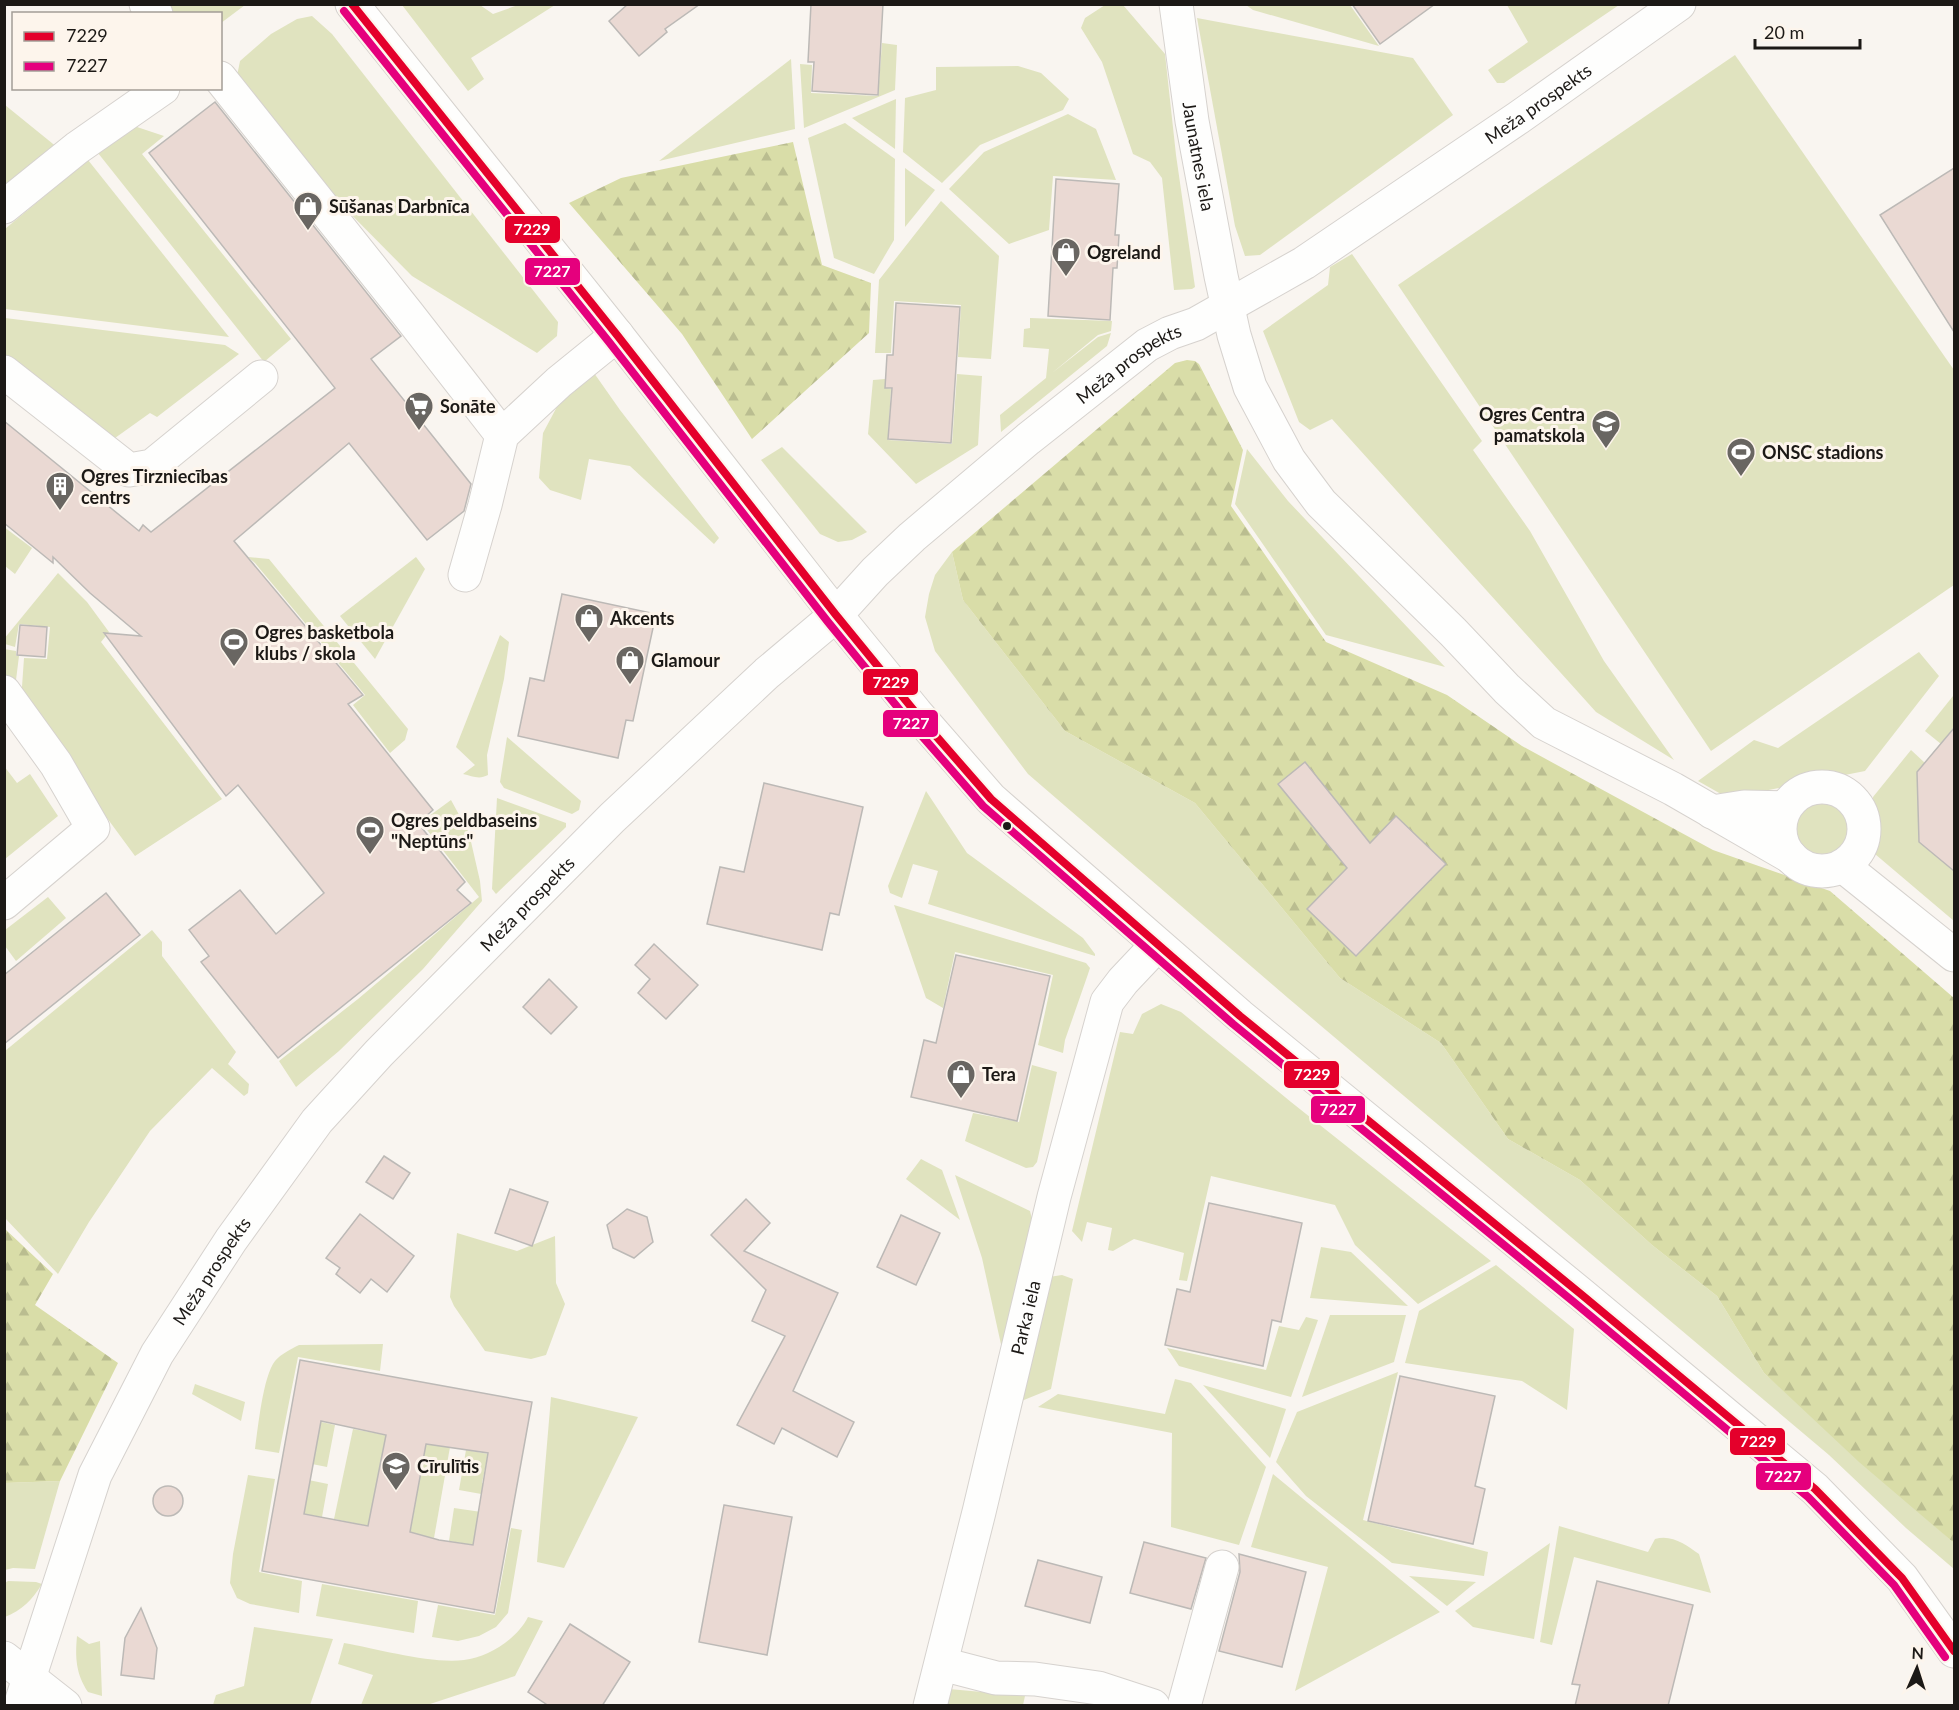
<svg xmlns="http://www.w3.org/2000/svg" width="1959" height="1710" font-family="Lato,sans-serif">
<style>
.grass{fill:#e0e3bf}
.forest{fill:url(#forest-firs)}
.building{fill:#ead9d3;stroke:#bcb9b6;stroke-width:1.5;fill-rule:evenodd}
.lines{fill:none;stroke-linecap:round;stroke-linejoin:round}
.minor-casing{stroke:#d6d2ce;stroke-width:35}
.major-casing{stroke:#d6d2ce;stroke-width:35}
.minor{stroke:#fefefd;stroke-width:33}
.major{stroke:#fefefd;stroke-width:33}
.bus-1-casing{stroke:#fdf5ec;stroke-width:12}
.bus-2-casing{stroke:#fdf5ec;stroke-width:12}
.bus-1{stroke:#e4002b;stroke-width:8}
.bus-2{stroke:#e5007d;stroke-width:8}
.bus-dot{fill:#1c1916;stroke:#fdf5ec;stroke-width:2}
.labels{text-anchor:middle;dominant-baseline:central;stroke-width:6;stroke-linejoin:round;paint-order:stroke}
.street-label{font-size:18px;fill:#1c1916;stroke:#fdf5ec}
.poi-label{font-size:18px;font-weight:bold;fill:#1c1916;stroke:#fdf5ec;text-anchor:start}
.line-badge{stroke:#fdf5ec;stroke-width:2}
.badge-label{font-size:16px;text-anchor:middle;font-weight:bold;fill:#fff}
</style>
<defs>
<pattern id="forest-firs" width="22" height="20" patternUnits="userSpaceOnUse" patternTransform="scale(1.5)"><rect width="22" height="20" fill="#d9dda8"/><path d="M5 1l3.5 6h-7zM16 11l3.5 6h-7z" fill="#babd90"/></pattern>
</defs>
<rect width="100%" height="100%" fill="#f9f5f0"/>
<!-- grass -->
<g class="grass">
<path d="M165,5H245L221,23L220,14L172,13Z"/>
<path d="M402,5H480L493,14L518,5H555L471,58L484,79L468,91Z"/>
<path d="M1105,5H1123L1165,54L1176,155L1195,287L1192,289L1174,290L1162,178L1150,162L1133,154L1102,62L1081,28L1085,18Z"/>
<path d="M1246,5H1350L1379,46L1253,10Z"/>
<path d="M1507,5H1619L1504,83H1497L1488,70L1528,42Z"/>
<path d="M312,16L332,34L558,322L557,336L537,353L412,276L321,184L237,76L240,61L271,34L297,19Z"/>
<path d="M1197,18L1413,58L1453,115L1260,255L1245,256L1235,226Z"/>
<path d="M882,43L897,45L895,90L804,128L800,64L812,65L811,93L878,96Z"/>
<path d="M1735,55L1954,370V585L1711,751L1398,285Z"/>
<path d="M791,59L795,129L659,161Z"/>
<path d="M1018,66L1041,73L1069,99L1063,110L980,145L942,183L903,152L905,98L936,90V67Z"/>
<path d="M896,99L895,149L852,118Z"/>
<path d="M5,105L58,148L5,198Z"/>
<path d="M1068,114L1096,129L1116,180L1053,176L1049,230L1009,244L949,189L984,152Z"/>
<path d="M845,123L895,159L894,240L874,274L834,258L808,138Z"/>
<path d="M128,124L164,136L142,154L291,339L264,362L98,153Z"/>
<path d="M88,160L229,337L5,309V229Z"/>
<path d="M905,168L935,190L905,227Z"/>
<path d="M941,201L999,256L991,359L958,357L961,305L894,301L891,353H875L879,280Z"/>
<path d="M1352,254L1482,441L1473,450L1530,531L1604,661L1674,760L1596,712L1332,419L1310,430L1299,422L1263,331L1328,285L1330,267Z"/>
<path d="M5,318L225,345L239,354L157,417L150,413L115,438V450L5,355Z"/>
<path d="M1030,318L1112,321L1111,331L1098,335L1052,373L1098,337L1111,333L1107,346L1001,432L1000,415L1046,378L1049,349L1023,347L1024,329L1030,328Z"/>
<path d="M594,373L620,410L719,538L714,544L630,466L589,459L581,500L550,490L539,478L543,433L567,388Z"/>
<path d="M957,374L982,376L978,445L916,484L868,434L873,380L885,379V388L891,389L888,440L952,444Z"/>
<path d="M782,447L867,532L852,540L838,542L820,534L761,460Z"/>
<path d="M1247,449L1288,501L1445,667L1326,635L1235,504Z"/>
<path d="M4,527L32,548L15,574L5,566Z"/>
<path d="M952,552L963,600L1065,731L1195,803L1340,978L1441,1043L1508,1139L1580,1180L1652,1245L1717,1296L1764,1373L1954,1543V1569L1906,1528L1829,1455L1288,998L1028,774L935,651L925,617L929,594L935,575Z"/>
<path d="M248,557L269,559L408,729L405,740L390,753L353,705L365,695L255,563Z"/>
<path d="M416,557L425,569L375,659L340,616Z"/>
<path d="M58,573L87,602L109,632L101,642L222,799L135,856L21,701L24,658L47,659L50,627L19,624L15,647L5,644L4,639Z"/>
<path d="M500,635L509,642L504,679L487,755L488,775C479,780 472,776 463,774L475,765L456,747Z"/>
<path d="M4,649L16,651V656H19L14,696L5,682Z"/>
<path d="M1919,652L1939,676L1865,771L1728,798L1698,781L1754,740L1778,748Z"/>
<path d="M1953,696L1954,727L1941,744L1925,731Z"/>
<path d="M507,737L581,801L579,810L572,814L504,788L500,782Z"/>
<path d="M1911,750L1925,763L1917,772L1919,842L1954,871V921L1875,854L1873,797Z"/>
<path d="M4,766L17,783L30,774L58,816L5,859Z"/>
<path d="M926,791L967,853L1083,938L1095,954V956L928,904L938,871L913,864L902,898L890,893L888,886Z"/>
<path d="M497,798L566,823V827L496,894L492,889Z"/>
<circle cx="1824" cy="830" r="30"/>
<path d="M451,800L469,833L480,881L482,901L423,969L339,1051L296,1087L279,1061L358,999L479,897L421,822Z"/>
<path d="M48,897L66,918L16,961L5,946V930Z"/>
<path d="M894,905L1086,963L1090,968L1087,977L1065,1040L1063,1053L1038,1045L1053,975L955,952L943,1008L926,998Z"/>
<path d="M152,930L162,942V956L236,1052L228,1064L249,1084L248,1093L244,1096L212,1068L150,1131L89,1222L58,1274L5,1218V1051Z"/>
<path d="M1161,1004L1181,1012L1291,1102L1491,1261L1418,1304L1355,1245L1335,1205L1211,1176L1187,1281L1179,1280L1184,1253L1134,1239L1113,1251L1108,1250L1112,1228L1087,1222L1082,1242L1072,1231L1120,1032L1133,1034L1142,1014Z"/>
<path d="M1032,1065L1057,1072L1037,1162L1033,1167L1026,1168L965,1141L973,1113L1019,1122Z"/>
<path d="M921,1159L942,1170L960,1220L906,1179Z"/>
<path d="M955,1175L1030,1211L1035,1231L1004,1358L982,1258Z"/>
<path d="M457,1233L517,1251L555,1236L556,1283L565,1304L546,1355L531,1359L485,1351L454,1306L450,1297Z"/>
<path d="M1321,1247L1351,1252L1408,1306L1310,1298Z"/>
<path d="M1496,1265L1574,1329L1567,1410L1522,1381L1405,1363L1419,1311Z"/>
<path d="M1062,1275L1073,1279L1051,1389L1019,1402L1049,1277Z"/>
<path d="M1330,1315H1406L1394,1362L1302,1397Z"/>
<path d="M1306,1317L1318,1320L1291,1397L1179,1366L1167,1348L1266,1370L1279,1326L1299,1330Z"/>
<path d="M383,1344L380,1371L298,1357L279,1453L255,1449C258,1428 263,1376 275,1361C281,1354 291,1349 299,1345Z"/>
<path d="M1398,1372L1363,1520L1488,1552L1484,1576L1392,1563L1306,1496L1276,1462L1297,1412Z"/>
<path d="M1175,1379L1191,1383L1266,1467L1239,1545L1171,1527L1172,1433L1038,1407L1058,1394L1165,1414Z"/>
<path d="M195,1384L245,1402L241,1421L192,1394Z"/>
<path d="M1203,1385L1286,1409L1270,1458Z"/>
<path d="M551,1397L638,1417L564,1568L537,1562Z"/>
<path d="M321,1422L335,1425L327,1467L292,1460L315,1452Z"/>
<path d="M353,1429L386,1435L368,1526L334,1519Z"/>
<path d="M426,1443L450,1447L434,1538L410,1534Z"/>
<path d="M466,1450L488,1454L482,1483L500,1486L498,1497L459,1490Z"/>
<path d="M1273,1474L1440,1612L1295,1691L1328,1567L1251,1547Z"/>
<path d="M248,1475L275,1479L259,1572L302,1581L299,1613L250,1604L237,1598L230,1583L233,1554Z"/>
<path d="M289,1476L328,1484L322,1517L304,1514L309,1485Z"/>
<path d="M60,1481L35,1569L13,1568L5,1570V1483Z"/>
<path d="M454,1508L495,1514L473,1545L449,1541Z"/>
<path d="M1559,1526L1648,1552L1655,1539C1672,1534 1686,1545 1699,1554L1711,1593L1574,1557L1552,1645L1540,1642Z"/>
<path d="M511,1528L522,1530L508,1613L496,1627L479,1636L458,1641L432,1637L438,1605L495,1615Z"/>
<path d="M1550,1543L1534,1639L1473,1627L1455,1611Z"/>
<path d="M1409,1576L1476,1582L1447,1606Z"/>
<path d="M8,1581L36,1582L42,1584C32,1600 22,1610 5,1617V1583Z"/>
<path d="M322,1584L418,1601L414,1633L316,1616Z"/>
<path d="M528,1617L543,1621L515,1676L427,1705H361L373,1675L338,1664L344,1643C378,1649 431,1664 464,1660C489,1657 517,1639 528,1617Z"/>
<path d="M254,1627L333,1639L310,1705H213L216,1695L244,1686Z"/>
<path d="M77,1636L89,1644L100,1641L102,1696L88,1692C76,1674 75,1658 77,1636Z"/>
<path d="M949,1689L1025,1696L1023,1705L945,1706Z"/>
</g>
<!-- forest -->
<g class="forest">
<path d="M793,142L822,265L871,283L869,333L752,439L682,334L569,203L621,178Z"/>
<path d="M1187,360L1195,361L1199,364L1243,450L1231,506L1326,642L1447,695L1522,746L1713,850L1830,891L1954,998V1543L1859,1462L1764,1373L1717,1296L1652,1245L1580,1180L1508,1139L1441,1043L1340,978L1195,803L1065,731L963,600L952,552L1175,363Z"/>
<path d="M5,1229L53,1274L35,1305L118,1363L60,1481L5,1483Z"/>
</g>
<!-- building -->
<g class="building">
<path d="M628,4H700L665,29L667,32L639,56L609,21Z"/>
<path d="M811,4H883L878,95L812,91L814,62H808Z"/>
<path d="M1352,4H1435L1380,44Z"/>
<path d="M215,102L401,336L371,359L471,484L464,511L427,540L349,443L234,541L363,695L348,704L433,810L418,823L465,882L457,890L471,903L278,1058L201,962L209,956L189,930L240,890L276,934L324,893L238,785L226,796L104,633L141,636L90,593L53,557V563L4,523V421L139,531L143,525L151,532L335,388L149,153Z"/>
<path d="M1954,168V332L1880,215Z"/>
<path d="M1056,179L1119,184L1115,235H1119L1117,268H1113L1110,320L1048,316Z"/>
<path d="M896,303L960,307L951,443L888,439L892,388H885L887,355H893Z"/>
<path d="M562,594L656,614L633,721L626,720L618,758L518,736L530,678L544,681Z"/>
<path d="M20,625L47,627L45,657L17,655Z"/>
<path d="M1954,728V871L1919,842L1917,772Z"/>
<path d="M1305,762L1370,843L1396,816L1446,864L1356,956L1307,909L1347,868L1278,784Z"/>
<path d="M764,783L863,807L839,915L830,913L822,950L707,924L720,867L744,872Z"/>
<path d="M106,893L140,935L4,1044V975Z"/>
<path d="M654,944L698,985L666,1019L638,993L650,979L635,965Z"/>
<path d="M956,955L1050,976L1017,1121L911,1097L924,1040L936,1043Z"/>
<path d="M549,979L577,1007L551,1034L523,1007Z"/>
<path d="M384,1156L410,1173L393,1199L366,1182Z"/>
<path d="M510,1189L548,1202L532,1246L495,1233Z"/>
<path d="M746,1199L770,1223L744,1251L838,1293L793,1391L854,1422L837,1457L782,1428L774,1444L737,1425L785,1336L752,1321L766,1290L711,1235Z"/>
<path d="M1209,1203L1302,1223L1281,1322L1272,1320L1263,1366L1165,1345L1177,1289L1190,1292Z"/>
<path d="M627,1209L647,1217L653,1242L634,1258L613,1248L607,1225Z"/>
<path d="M360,1214L414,1256L387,1292L371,1279L360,1293L336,1274L340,1268L326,1258Z"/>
<path d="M901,1215L940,1233L916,1285L877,1267Z"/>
<path d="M300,1360L532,1402L494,1613L262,1571ZM321,1421L386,1435L368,1526L304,1514ZM426,1444L488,1453L473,1545L439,1540L410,1532Z"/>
<path d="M1400,1376L1495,1396L1475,1486L1485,1489L1473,1544L1368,1521Z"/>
<circle cx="168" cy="1501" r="15"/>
<path d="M724,1505L792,1517L767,1655L699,1642Z"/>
<path d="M1144,1542L1206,1558L1191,1609L1130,1593Z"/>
<path d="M1239,1554L1306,1572L1282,1667L1219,1651L1240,1572Z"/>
<path d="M1038,1560L1102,1577L1090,1623L1025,1606Z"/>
<path d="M1597,1581L1693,1605L1668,1706H1575L1580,1685L1572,1684Z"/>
<path d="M141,1608L157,1648L154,1679L121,1675L125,1638Z"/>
<path d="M570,1624L630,1662L602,1706H549L528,1692Z"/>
</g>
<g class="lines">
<!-- minor casing -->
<g class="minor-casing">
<g id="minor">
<path d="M146,4L156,14"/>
<path id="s1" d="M1176,4L1192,121L1221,276L1234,335L1250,387L1289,460L1321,503L1453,632L1507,689L1544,723L1673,789L1791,857"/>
<path d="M220,78L407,313L502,435"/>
<path d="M4,207L77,148L163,88"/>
<path d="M4,372L129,470L152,466L261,377"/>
<path d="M465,575L485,505L502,435L559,382L617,335"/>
<path d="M4,692L56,764L93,828L4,903"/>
<circle cx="1822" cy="829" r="42"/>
<path d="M1712,812L1744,807L1785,808"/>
<path d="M1843,866L1954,955"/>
<path d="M4,1658L65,1706"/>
<path d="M942,1664L996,1678L1035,1679L1098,1688L1153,1706"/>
<path id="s2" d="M20,1706L95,1475L157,1354L231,1240L317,1121L379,1053L612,818L767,673L836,615L875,572L912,537L1028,439L1147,345L1170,333L1196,324L1304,263L1518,118L1679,4"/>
<path id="s3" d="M930,1706L979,1512L1054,1197L1107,1002L1123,981L1157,945"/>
<path d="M1184,1706L1222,1567"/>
</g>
</g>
<!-- major casing -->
<g class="major-casing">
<path id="major" d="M352,4L617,335L836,615L916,713L991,799L1240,1016L1582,1295L1815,1489L1902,1578L1954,1651"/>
</g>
<!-- minor -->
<use href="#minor" class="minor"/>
<!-- major -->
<use href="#major" class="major"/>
<!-- bus-1 casing -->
<g class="bus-1-casing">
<path id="bus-1" d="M352,4L617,335L836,615L916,713L991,799L1240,1016L1582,1295L1815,1489L1902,1578L1954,1651"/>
</g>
<!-- bus-2 casing -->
<g class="bus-2-casing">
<path id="bus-2" d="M344,11L609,342L828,622L908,720L983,806L1233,1024L1575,1303L1808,1497L1894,1585L1945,1657"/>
</g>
<!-- bus-1 -->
<use href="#bus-1" class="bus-1"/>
<!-- bus-2 -->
<use href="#bus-2" class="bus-2"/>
</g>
<!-- icons -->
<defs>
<g id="shop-pin" transform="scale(1.5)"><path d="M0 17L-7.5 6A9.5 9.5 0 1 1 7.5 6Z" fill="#696662" stroke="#fdf5ec"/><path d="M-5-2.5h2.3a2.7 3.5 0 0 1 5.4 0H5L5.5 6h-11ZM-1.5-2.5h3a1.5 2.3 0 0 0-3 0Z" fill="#fff"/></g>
<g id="supermarket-pin" transform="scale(1.5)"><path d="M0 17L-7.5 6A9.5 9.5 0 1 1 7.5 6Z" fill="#696662" stroke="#fdf5ec"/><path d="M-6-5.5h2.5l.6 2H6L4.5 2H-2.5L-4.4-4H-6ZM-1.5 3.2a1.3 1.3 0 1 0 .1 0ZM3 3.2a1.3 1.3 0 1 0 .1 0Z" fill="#fff"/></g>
<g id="school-pin" transform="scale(1.5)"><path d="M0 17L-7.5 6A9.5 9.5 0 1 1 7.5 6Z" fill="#696662" stroke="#fdf5ec"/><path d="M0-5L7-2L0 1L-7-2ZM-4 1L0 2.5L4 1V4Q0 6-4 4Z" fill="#fff"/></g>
<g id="stadium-pin" transform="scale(1.5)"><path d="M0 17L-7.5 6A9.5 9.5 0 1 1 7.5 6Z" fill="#696662" stroke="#fdf5ec"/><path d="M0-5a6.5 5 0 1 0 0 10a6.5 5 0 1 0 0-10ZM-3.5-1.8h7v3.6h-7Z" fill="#fff"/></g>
<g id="building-pin" transform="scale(1.5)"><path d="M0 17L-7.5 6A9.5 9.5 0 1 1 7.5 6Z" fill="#696662" stroke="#fdf5ec"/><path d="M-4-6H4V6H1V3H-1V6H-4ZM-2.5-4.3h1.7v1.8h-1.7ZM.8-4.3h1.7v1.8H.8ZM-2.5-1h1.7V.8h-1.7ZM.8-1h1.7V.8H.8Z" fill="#fff"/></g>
</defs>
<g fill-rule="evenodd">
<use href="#shop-pin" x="308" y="206"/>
<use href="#shop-pin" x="1066" y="252"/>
<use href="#supermarket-pin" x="419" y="406"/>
<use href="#school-pin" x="1606" y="424"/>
<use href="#stadium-pin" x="1741" y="452"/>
<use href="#building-pin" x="60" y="486"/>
<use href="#shop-pin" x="589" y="618"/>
<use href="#stadium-pin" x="234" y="642"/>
<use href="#shop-pin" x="630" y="660"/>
<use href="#stadium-pin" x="370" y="830"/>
<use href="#shop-pin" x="961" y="1074"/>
<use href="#school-pin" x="396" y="1466"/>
</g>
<!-- markers -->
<circle class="bus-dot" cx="1007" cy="826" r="5"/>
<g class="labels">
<!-- street labels -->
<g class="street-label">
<text stroke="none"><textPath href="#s2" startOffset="2260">Meža prospekts</textPath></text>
<text stroke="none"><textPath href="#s1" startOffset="154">Jaunatnes iela</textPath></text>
<text stroke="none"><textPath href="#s2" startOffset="1774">Meža prospekts</textPath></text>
<text stroke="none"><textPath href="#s2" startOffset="964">Meža prospekts</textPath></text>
<text stroke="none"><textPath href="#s2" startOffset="478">Meža prospekts</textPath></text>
<text stroke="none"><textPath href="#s3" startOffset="400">Parka iela</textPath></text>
</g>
<!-- poi labels -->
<g class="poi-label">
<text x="329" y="206">Sūšanas Darbnīca</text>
<text x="1087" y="252">Ogreland</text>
<text x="440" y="406">Sonāte</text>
<text x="1585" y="414" text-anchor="end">Ogres Centra<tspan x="1585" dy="21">pamatskola</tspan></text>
<text x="1762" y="452">ONSC stadions</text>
<text x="81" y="476">Ogres Tirzniecības<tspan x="81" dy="21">centrs</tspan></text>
<text x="610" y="618">Akcents</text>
<text x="255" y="632">Ogres basketbola<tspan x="255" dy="21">klubs / skola</tspan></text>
<text x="651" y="660">Glamour</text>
<text x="391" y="820">Ogres peldbaseins<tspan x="391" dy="21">"Neptūns"</tspan></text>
<text x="982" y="1074">Tera</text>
<text x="417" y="1466">Cīrulītis</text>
</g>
</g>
<g class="line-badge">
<rect x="504" y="215" width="57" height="29" rx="6" fill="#e4002b"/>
<rect x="524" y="257" width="57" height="29" rx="6" fill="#e5007d"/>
<rect x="862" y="668" width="57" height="28" rx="6" fill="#e4002b"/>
<rect x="882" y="709" width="57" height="29" rx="6" fill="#e5007d"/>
<rect x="1283" y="1060" width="57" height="29" rx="6" fill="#e4002b"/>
<rect x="1310" y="1095" width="56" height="29" rx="6" fill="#e5007d"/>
<rect x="1729" y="1427" width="57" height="29" rx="6" fill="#e4002b"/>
<rect x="1755" y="1462" width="57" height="29" rx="6" fill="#e5007d"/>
</g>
<g class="badge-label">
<text x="532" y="235">7229</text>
<text x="552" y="277">7227</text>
<text x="891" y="688">7229</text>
<text x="911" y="729">7227</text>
<text x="1312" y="1080">7229</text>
<text x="1338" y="1115">7227</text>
<text x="1758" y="1447">7229</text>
<text x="1783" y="1482">7227</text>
</g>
<!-- border -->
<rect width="1959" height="1710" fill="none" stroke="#1c1916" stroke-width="12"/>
<!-- legend -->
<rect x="12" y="12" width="210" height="78" fill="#fdf5ec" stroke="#a39d96" stroke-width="1.5"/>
<rect x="24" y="32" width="30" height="9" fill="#e4002b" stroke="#a39d96" stroke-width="1.5"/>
<text x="66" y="42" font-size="18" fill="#1c1916">7229</text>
<rect x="24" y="62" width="30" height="9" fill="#e5007d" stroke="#a39d96" stroke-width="1.5"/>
<text x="66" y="72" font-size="18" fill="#1c1916">7227</text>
<!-- north arrow -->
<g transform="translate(1917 1668) rotate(3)" stroke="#fdf5ec" stroke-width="4.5" paint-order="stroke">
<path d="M0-4.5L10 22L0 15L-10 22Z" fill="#1c1916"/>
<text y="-9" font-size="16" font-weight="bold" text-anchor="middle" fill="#1c1916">N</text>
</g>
<!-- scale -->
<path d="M1755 39v9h105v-9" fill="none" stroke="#1c1916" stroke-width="3"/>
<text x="1764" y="39" font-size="18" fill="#1c1916" stroke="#fdf5ec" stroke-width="4.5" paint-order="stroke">20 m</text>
</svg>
